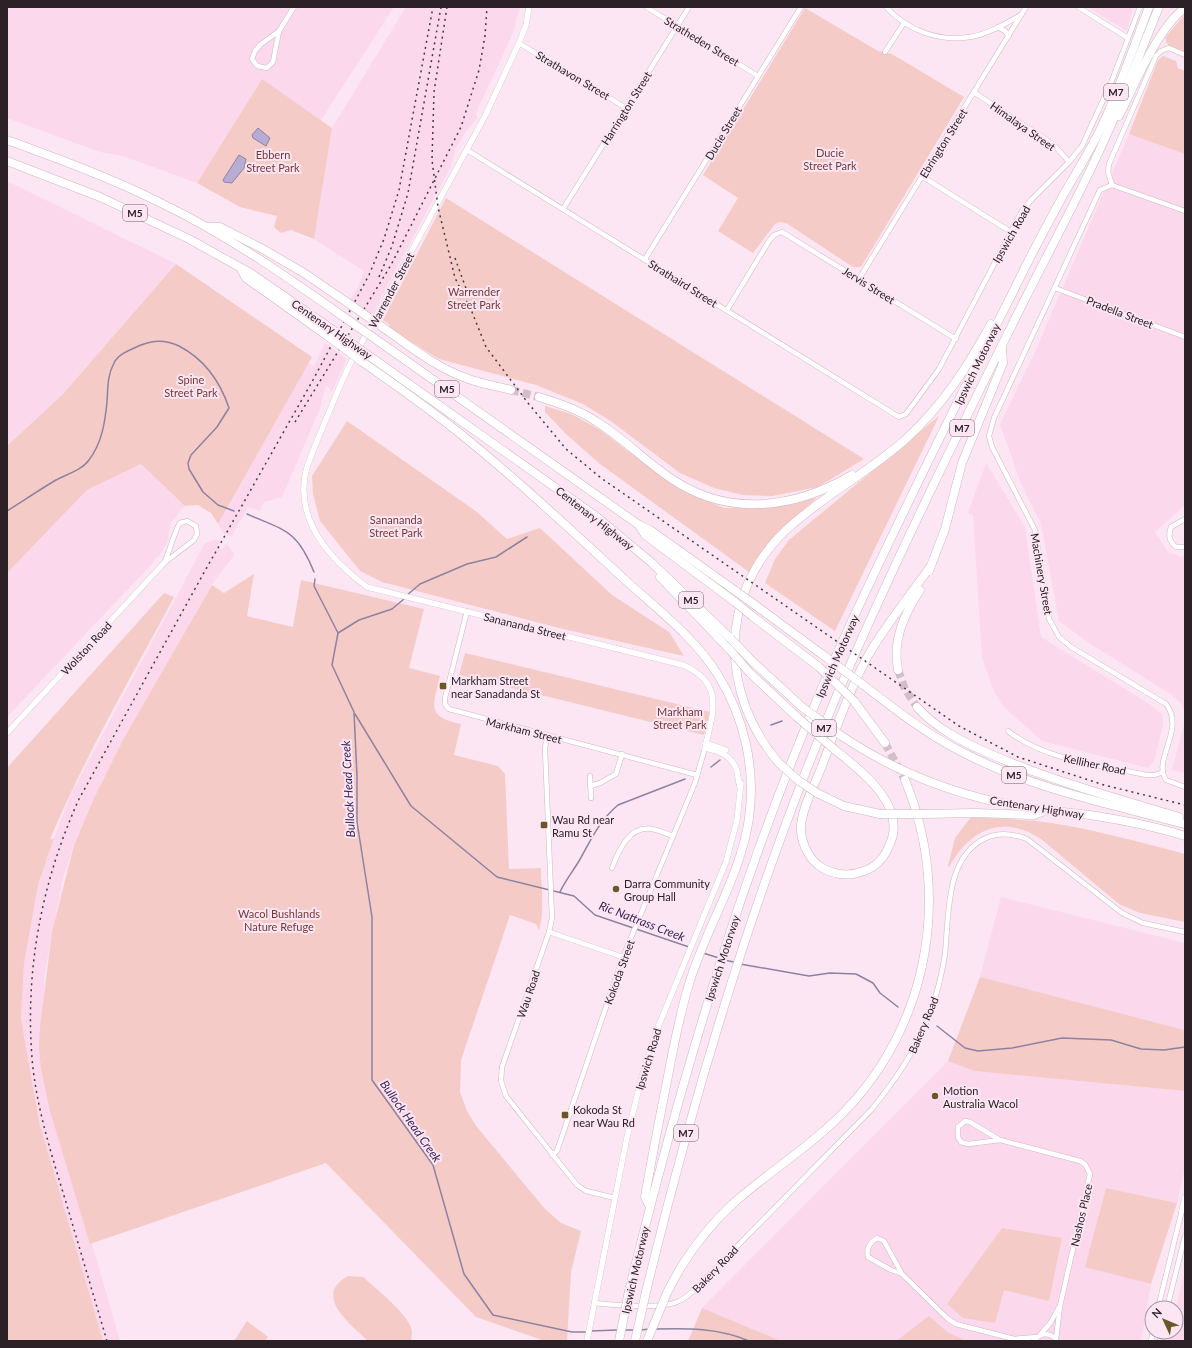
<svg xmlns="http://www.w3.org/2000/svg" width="1192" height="1348" font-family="Lato,sans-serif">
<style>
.built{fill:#fbd8ec}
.green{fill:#f5cbc8}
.water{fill:#b8acd5;stroke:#8e82a1}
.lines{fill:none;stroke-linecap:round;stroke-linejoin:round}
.stream{stroke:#8e82a1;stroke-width:1.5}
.motorway-tunnel{stroke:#d2bfca;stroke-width:8;stroke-dasharray:8 4;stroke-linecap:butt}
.minor-casing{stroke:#d0b6c5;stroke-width:5.5}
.tertiary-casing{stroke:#d0b6c5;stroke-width:6}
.motorway-casing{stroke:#d0b6c5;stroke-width:9}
.minor{stroke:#fff;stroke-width:4.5}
.tertiary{stroke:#fff;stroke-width:5.5}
.motorway{stroke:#fff;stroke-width:8}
.rail{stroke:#473b42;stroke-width:1.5;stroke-dasharray:2 4;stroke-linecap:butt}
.motorway-bridge-casing{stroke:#d0b6c5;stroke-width:9;stroke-linecap:butt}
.motorway-bridge{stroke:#fff;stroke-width:8}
.poi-dot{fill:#6b5726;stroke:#fce6f3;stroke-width:1.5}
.labels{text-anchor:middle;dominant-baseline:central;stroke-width:4;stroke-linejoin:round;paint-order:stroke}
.shield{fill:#fce6f3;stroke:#6a5c64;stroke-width:1}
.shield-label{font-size:10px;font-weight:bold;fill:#2b2127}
.street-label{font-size:11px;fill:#2b2127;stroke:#fce6f3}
.park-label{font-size:11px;fill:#773835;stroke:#fce6f3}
.poi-label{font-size:11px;fill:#2b2127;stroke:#fce6f3;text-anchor:start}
.water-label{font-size:12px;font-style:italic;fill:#392458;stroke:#fce6f3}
</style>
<rect width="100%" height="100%" fill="#fce6f3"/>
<!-- built -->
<g class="built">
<path d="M7,7H394L321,120L261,80L197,183L123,156L100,152L7,118Z"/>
<path d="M406,7H520L513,33L476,113L477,118L465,133L456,148L451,166L372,315L350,300L358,287L364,271L314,239L332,128Z"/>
<path d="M1088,7H1133L1127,31Z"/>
<path d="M1129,134L1185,154V505L1155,532L1168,552L1182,557L1185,555V714L1183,706L1172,695L1089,643L1059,621L1041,524L1020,481L1000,424L1035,352Z"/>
<path d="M7,181L176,264L63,394L7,446Z"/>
<path d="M325,343L347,359L331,393L329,387L326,386L319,411L282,497L264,502L260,511L248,507L232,536L224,534L218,524L308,363L314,366Z"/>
<path d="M986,463L1025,527L1041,637L1151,705L1162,714L1163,725L1154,761L1148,768L1042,741L1002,705L994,691L982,658L973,515L968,513Z"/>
<path d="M141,464L185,506L171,522L167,544L159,556L7,717V573L87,490Z"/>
<path d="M216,539L221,540L217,547L222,550L226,544L235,554L212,584L102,781L73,846L63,878L44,977L45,1045L73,1178L120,1341H100L54,1188L19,1043L24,964L38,885L54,838L71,794L205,543Z"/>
<path d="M1185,721V773L1172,770Z"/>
<path d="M1001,897L1185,943V1030L980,977Z"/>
<path d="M948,1061L974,1071L1185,1091V1168L1177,1203L1106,1188L1086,1267L1151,1284L1141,1341H781L702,1308Z"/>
<path d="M1185,1270V1341H1168L1170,1332H1176V1308Z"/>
</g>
<!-- green -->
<g class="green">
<path d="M805,8L878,51L892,54L964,97L861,267H853L786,223L780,222L775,224L753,253L718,231L738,198L703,175Z"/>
<path d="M1185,14V52L1168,45L1165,38Z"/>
<path d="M1163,56L1176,61L1178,68L1185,71V154L1129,134L1158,60Z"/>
<path d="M262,79L332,128L314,239L291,230L281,233L274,227L277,216L240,207L197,183Z"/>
<path d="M446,198L864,459L818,487L772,496L743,495L714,488L680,473L612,422L583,404L536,385L439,359L388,328L390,325L383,320Z"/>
<path d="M176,264L312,357L218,524L211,513L198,505L185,506L141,464L87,490L7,573V446L63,394Z"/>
<path d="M545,406L571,414L599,429L669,482L689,493L724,508H763L817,498L787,525L749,572L600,464L566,434L545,412Z"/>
<path d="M939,416L835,631L765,583L775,559L789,540Z"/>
<path d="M347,421L477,512L507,539L540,528L612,595L669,632L684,656L559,628L382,582L360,571L320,521L313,494L312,476Z"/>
<path d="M254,574L247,616L293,627L301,580L424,609L409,668L440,676C433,707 426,716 461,724L454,755L498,766L505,774L509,869L541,868C541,888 545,911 539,930L536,924L510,915L461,1060L460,1092L467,1111L477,1127L545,1209L561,1223L581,1231L571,1272L567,1341H545L476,1317L326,1163L90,1244L50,1111L41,1069L39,1047L40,1027L52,932L74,845L95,796L123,740L212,585L224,593Z"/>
<path d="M164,593L174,597C132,676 86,754 51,837V840L54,838L38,885L24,964L21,1019L39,1122L103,1341H7V768Z"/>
<path d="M465,653L710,712L704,735L459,675Z"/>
<path d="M971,817C993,818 1014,819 1036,821C1086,827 1136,841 1185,854V922L1140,913L1119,904L1041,839C1003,814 970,829 949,867L948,866L955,838Z"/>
<path d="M980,977L1185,1030V1091L974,1071L948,1061Z"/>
<path d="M1106,1188L1177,1203L1151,1284L1085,1267Z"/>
<path d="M1002,1228L1062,1238L1049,1301L1004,1290L995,1323L963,1318L947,1304Z"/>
<path d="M348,1276L363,1277C375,1287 404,1312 410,1325C413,1331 412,1335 411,1341H368C351,1324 312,1296 348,1276Z"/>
<path d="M702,1308L781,1341H688Z"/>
<path d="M929,1316L947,1332L964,1340L896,1341Z"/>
<path d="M247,1321L268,1337L265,1341H234Z"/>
</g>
<!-- water -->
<g class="water">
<path d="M258,128L270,138L266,146L253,138L252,135Z"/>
<path d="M239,155L246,159L244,168L232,183L224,182L223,180Z"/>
</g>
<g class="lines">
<!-- stream -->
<g class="stream">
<path d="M7,511C23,501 39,490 56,480C67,474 82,470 89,460C102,443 105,422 107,402C108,389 107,376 114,363C118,354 132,349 141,345C153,340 167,340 179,346C204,359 220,381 229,408L217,427L191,455L188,463L189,469L203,492L218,505L234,511"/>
<path d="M247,514C286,531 297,530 314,572"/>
<path d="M315,579L314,586L338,633L332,665L354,712L357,776V822L372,917V1080L433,1165L464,1274L493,1315L572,1332H587"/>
<path d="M406,596L420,584L467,564L496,557L527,537"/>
<path d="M338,633L359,620L392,609L404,599"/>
<path d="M355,714L411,806L497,877L574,896L595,915L689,947"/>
<path d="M771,725L782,721"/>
<path d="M711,767L720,760"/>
<path d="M560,892C565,881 573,871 579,861C591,840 599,821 618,805L685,779"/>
<path d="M703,953L719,958"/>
<path d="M724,960L734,962"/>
<path d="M740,964L809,976L830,973L856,974L873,983L880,993L898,1007"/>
<path d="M937,1026L965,1048L978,1051L1012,1048L1062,1038L1111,1040L1141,1049L1164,1050L1185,1047"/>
<path d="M655,1329C687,1328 719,1328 749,1341"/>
<path d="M625,1330H635"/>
<path d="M641,1330L649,1329"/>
<path d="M591,1331L617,1330"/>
</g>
<!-- motorway-tunnel -->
<g class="motorway-tunnel">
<path d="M511,390L539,397"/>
<path d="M898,670L905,689L917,707"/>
<path d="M885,743L905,780"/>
</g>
<!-- minor casing -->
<g class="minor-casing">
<g id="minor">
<path d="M646,7L758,76"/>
<path d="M886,7C907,30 938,42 970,37C988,34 1005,24 1021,15"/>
<path d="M1078,7L1128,38"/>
<path d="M998,27L1005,31L1009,36"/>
<path d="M279,31L260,45L255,51L252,59L257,66L267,68L273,62L279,31L294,7"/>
<path d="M519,43L626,108"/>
<path d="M885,52L904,23"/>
<path d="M975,93L1054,145L1069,162"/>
<path d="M467,150L899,417L906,414L939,369L1022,211L1032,199L1069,162L1082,146L1111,83L1140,7"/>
<path d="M923,177L1011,232"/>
<path d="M1112,185L1100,190L994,418L989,436L992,447L1035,530L1049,619L1059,637L1071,647L1166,704C1186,730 1152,759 1166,780L1185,787"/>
<path d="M1112,185L1108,172L1109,164L1156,56L1161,51L1169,48L1185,55"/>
<path d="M1112,185L1185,211"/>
<path d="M563,209L689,7"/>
<path d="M645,259L801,7"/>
<path d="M859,279L1026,7"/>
<path d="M1055,288L1185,337"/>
<path d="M727,310L769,241L774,235L782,232L956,339"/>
<path d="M1185,519L1171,527C1168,536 1169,541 1176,547H1185"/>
<path d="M187,521L196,526L197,534L194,540L164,563C168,556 176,527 180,523C182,522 185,522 187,521Z"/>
<path d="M467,611L445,698V704L449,709L697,775"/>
<path d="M1008,731C1044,760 1102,765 1146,775H1155L1163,772"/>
<path d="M547,736L545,748L552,918L549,932L502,1067L501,1081L506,1096L577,1185L586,1191L615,1198"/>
<path d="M590,776L591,798"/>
<path d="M590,786L600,783L616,774L622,754"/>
<path d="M612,868C618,852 629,825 652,829C659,830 666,834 673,836"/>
<path d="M549,932L623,957"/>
<path d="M1000,1140L968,1144L961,1142L958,1137V1127L965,1121L970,1122L1000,1140L1080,1161L1085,1164L1090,1174L1060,1306L1056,1339"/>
<path d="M552,1155L557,1151L623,957L695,783L705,748"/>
<path d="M902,1274L891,1270L868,1257C866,1249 869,1243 877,1238L884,1241L902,1274L948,1319L956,1324L1014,1339L1037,1337"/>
<path d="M594,1303C612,1305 661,1309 677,1302C687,1298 694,1291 701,1283L872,1109C896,1079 917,1049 930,1013C937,994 942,974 945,954C949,916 945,856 986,838C999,832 1014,834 1027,839L1122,913L1143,923L1185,932"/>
<path d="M1158,1308L1182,1210L1185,1211"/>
<path d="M1167,1308L1185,1236"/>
<path d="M1040,1335L1051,1322L1059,1307"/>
<path d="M1034,1341C1040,1333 1048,1332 1056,1339"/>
<path d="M1151,1341L1153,1332"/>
<path d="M1160,1341L1162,1332"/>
</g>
</g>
<!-- tertiary casing -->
<g class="tertiary-casing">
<g id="tertiary">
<path d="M529,7L526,25L519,43L485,116L349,366C338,389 329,413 319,436C314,449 307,463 305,476C297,523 332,561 367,587L683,665C725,683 713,712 705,748C719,751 732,755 737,771C738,776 738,781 740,787"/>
<path d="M7,733L164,563"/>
<path d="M706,743L726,750"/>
<path d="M1182,1210L1185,1197"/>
<path d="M587,1341L627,1137L641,1080L656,1032L726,862L737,820L741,783"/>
</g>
</g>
<!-- motorway casing -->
<g class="motorway-casing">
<g id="motorway">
<path d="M1119,116C1134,86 1158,27 1185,8"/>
<path d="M7,140C59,159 111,178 161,203C225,234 283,274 341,315"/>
<path d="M7,161L100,197L189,239L252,274L333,330"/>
<path d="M208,227H220L261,248L304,273L348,303"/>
<path d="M241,269L246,278L329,337"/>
<path d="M381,326C408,345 435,367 466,378C481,384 496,386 511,390"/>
<path d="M374,338L639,525L650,530L737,592"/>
<path d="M365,353L597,517L652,563L730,638"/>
<path d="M361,361C397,386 434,412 468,440C521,483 571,530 621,576C654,607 694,636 718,675C744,717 756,768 749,818C741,875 707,926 690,981C680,1012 674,1044 668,1076C660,1116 652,1157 645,1197L650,1207"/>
<path d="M539,397C559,403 580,410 597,422C623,438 644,460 669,477C727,518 794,509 852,475"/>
<path d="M639,525L645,535L735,602"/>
<path d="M929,571L945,529L962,463L1003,363L1002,348"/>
<path d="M660,577L730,650"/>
<path d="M755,605L823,655"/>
<path d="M752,616L819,667"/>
<path d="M751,660L802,707"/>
<path d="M898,670C892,640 904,615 920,590"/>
<path d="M750,673L797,717"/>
<path d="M862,684C893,708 925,733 960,751C1030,788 1109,804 1185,824"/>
<path d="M854,701L885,743"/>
<path d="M917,707C935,728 963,742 988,753C1049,780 1115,798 1179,817"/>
<path d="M840,735C892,770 950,793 1011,805C1037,810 1063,812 1090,815C1122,820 1154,826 1185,836"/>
<path d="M834,749C861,771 909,806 889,846C884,858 876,867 864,871C849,877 831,875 818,865C807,856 800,840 801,825C803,807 813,788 820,771C835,732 851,684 872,649C890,620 911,594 930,567"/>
<path d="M779,763C720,695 718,595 785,531C822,496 870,472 907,438C943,405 968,366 991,324"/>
<path d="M817,793L844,806L880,814"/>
<path d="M923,814L975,813L1034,815L1042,812"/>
<path d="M629,1291C685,1063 752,836 851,623C902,513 956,404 1011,296C1026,265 1042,234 1059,203C1073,177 1090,152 1103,124C1120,86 1134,46 1149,7"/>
<path d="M646,1292C695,1089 755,888 837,695C894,563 958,433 1022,305C1050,249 1081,193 1106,136C1125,94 1141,50 1159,7"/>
<path d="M667,1293C684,1258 708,1226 737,1200C766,1175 798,1154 826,1129C926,1042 955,901 905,780"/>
</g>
</g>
<!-- minor -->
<use href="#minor" class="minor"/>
<!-- tertiary -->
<use href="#tertiary" class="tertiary"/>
<!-- motorway -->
<use href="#motorway" class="motorway"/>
<!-- rail -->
<g class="rail">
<path d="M447,7L434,92L432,160L438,207L455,278L472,312L486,347L528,403L566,449L601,478L959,726L1018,757L1104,785L1185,805"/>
<path d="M455,258L468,294"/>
<path d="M379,277L392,246L408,193L441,7"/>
<path d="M295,422L391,265L461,127L479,70L485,36L487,7"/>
<path d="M107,1341C93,1294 79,1246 65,1199C51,1153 36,1106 32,1058C25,968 42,881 79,799L206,569L313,380L369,275L384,239L399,190L433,7"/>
</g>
<!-- motorway-bridge casing -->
<g class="motorway-bridge-casing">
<g id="motorway-bridge">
<path d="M348,303L381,326"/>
<path d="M341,315L374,338"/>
<path d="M333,330L365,353"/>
<path d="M329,337L361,361"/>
<path d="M737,592L755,605"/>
<path d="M735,602L752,616"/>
<path d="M730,638L751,660"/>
<path d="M730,650L750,673"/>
<path d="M823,655L862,684"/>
<path d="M819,667L854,701"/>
<path d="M802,707L840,735"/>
<path d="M797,717L834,749"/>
<path d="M779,763L799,781L817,793"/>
<path d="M880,814H923"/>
<path d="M619,1341L629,1291"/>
<path d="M635,1341L646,1292"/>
<path d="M647,1341L667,1293"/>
</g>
</g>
<!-- motorway-bridge -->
<use href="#motorway-bridge" class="motorway-bridge"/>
</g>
<!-- markers -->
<g class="poi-dot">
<rect x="439" y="682" width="8" height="8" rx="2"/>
<rect x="540" y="821" width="8" height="8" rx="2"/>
<circle cx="616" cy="889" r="4"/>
<circle cx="935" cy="1096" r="4"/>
<rect x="561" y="1111" width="8" height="8" rx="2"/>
</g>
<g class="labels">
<!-- shield labels -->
<g class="shield">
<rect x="1104" y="84" width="24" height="16" rx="3"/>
<rect x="123" y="205" width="24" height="16" rx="3"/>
<rect x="435" y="381" width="24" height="16" rx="3"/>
<rect x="950" y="420" width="24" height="16" rx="3"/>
<rect x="679" y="592" width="24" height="16" rx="3"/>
<rect x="812" y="720" width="24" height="16" rx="3"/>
<rect x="1002" y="767" width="24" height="16" rx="3"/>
<rect x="674" y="1125" width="24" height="16" rx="3"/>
</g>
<g class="shield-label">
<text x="1116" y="92">M7</text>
<text x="135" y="213">M5</text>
<text x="447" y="389">M5</text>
<text x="962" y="428">M7</text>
<text x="691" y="600">M5</text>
<text x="824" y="728">M7</text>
<text x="1014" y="775">M5</text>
<text x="686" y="1133">M7</text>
</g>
<!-- street labels -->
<g class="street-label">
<text transform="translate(702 41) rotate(31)">Stratheden Street</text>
<text transform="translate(573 75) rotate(31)">Strathavon Street</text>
<text transform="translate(626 108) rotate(-58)">Harrington Street</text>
<text transform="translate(1023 126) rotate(35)">Himalaya Street</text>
<text transform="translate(723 133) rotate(-59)">Ducie Street</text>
<text transform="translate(943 143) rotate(-58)">Ebrington Street</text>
<text transform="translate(1011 234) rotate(-60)">Ipswich Road</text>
<text transform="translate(683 283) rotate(32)">Strathaird Street</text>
<text transform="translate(869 285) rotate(32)">Jervis Street</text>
<text transform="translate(391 290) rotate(-62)">Warrender Street</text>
<text transform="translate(1120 312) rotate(21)">Pradella Street</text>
<text transform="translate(332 329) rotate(35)">Centenary Highway</text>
<text transform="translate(977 364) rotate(-64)">Ipswich Motorway</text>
<text transform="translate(595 518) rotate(38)">Centenary Highway</text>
<text transform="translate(1042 574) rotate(80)">Machinery Street</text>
<text transform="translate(525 626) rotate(14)">Sanananda Street</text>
<text transform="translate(86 648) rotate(-47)">Wolston Road</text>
<text transform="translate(837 656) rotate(-66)">Ipswich Motorway</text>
<text transform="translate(524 730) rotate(14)">Markham Street</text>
<text transform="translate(1095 764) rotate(12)">Kelliher Road</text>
<text transform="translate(1037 807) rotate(9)">Centenary Highway</text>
<text transform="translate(722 958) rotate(-72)">Ipswich Motorway</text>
<text transform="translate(619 972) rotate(-70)">Kokoda Street</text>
<text transform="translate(528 994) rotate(-71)">Wau Road</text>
<text transform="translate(923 1025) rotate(-67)">Bakery Road</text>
<text transform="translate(648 1059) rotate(-73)">Ipswich Road</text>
<text transform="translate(1081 1215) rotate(-77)">Nashos Place</text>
<text transform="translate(715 1269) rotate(-46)">Bakery Road</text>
<text transform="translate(635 1270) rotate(-77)">Ipswich Motorway</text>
</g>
<!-- park labels -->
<g class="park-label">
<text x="830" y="152">Ducie<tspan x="830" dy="13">Street Park</tspan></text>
<text x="273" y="154">Ebbern<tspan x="273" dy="13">Street Park</tspan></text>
<text x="474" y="291">Warrender<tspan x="474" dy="13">Street Park</tspan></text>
<text x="191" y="379">Spine<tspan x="191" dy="13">Street Park</tspan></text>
<text x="396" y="519">Sanananda<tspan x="396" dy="13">Street Park</tspan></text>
<text x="680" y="711">Markham<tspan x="680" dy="13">Street Park</tspan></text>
<text x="279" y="913">Wacol Bushlands<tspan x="279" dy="13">Nature Refuge</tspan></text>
</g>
<!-- poi labels -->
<g class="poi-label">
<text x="451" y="680">Markham Street<tspan x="451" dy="13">near Sanadanda St</tspan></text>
<text x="552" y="819">Wau Rd near<tspan x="552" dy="13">Ramu St</tspan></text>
<text x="624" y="883">Darra Community<tspan x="624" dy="13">Group Hall</tspan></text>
<text x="943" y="1090">Motion<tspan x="943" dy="13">Australia Wacol</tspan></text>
<text x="573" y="1109">Kokoda St<tspan x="573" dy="13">near Wau Rd</tspan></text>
</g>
<!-- water labels -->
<g class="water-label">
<text transform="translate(348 789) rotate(-93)">Bullock Head Creek</text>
<text transform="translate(642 921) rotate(21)">Ric Nattrass Creek</text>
<text transform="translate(411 1121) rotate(55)">Bullock Head Creek</text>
</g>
</g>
<!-- border -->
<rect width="1192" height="1348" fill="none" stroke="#2b2127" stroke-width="16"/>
<!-- north arrow -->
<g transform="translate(1164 1320) rotate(314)"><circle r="19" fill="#fce6f3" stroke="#a897a1"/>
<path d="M0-3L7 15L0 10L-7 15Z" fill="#6b5726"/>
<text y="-6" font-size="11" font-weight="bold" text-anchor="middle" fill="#2b2127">N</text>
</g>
</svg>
